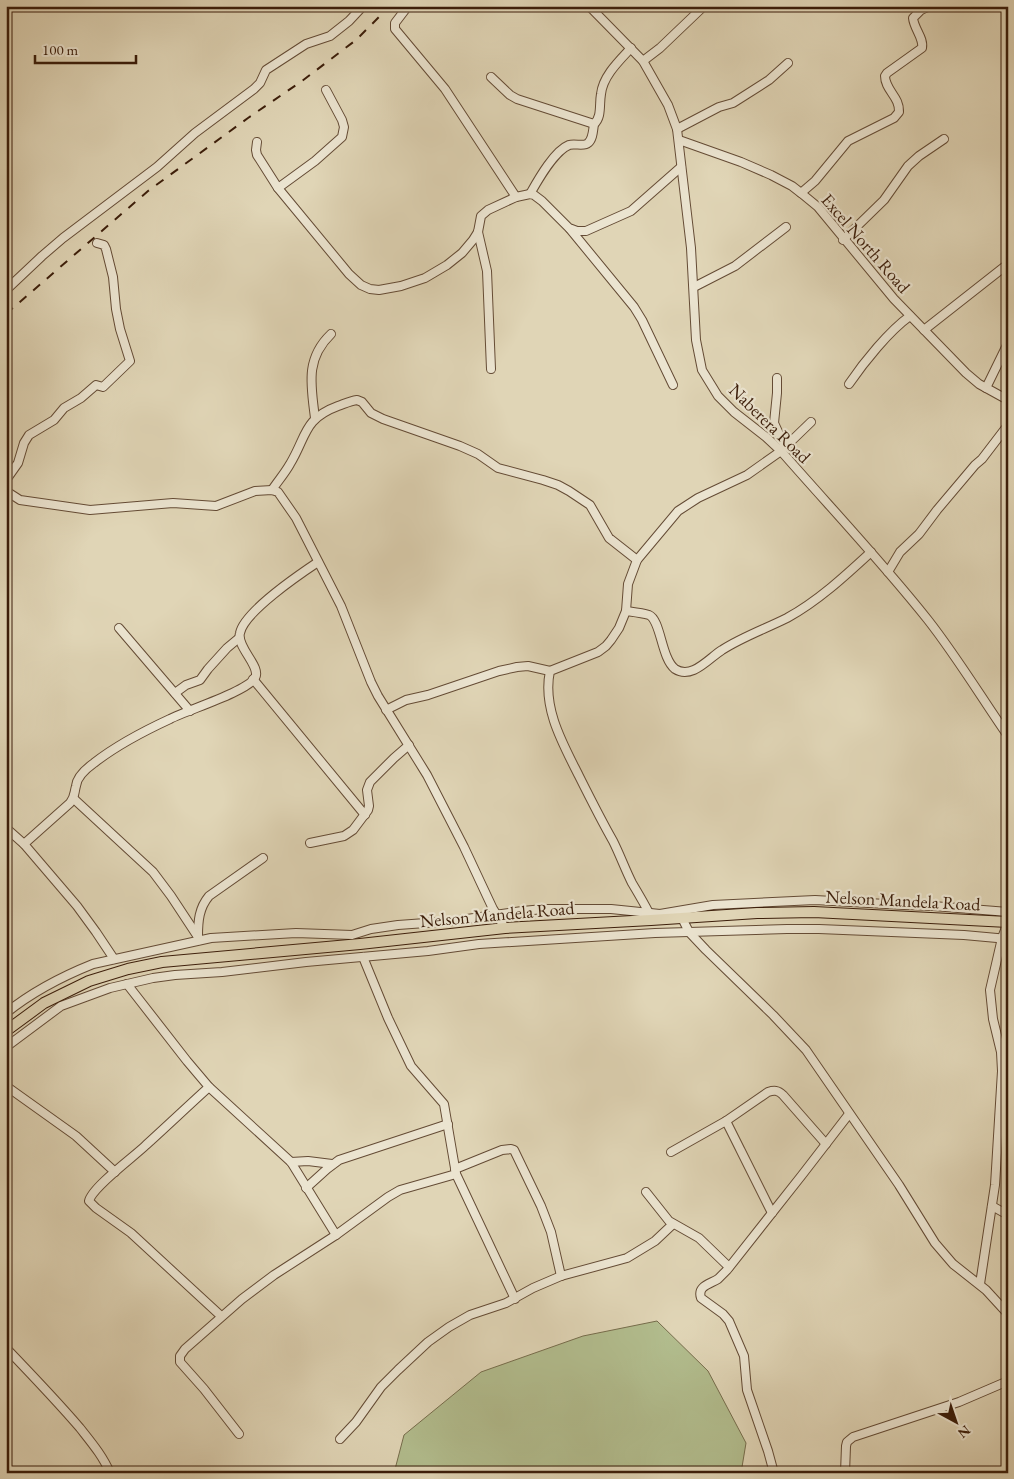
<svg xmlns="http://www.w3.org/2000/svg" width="1014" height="1479" font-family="'EB Garamond',serif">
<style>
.green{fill:#b2bd8e;stroke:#766d4c}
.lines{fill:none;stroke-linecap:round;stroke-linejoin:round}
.minor-casing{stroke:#644b35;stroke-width:10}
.major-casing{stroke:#3b1d0a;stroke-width:12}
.minor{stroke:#ebe4d0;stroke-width:8}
.major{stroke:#e0d5b6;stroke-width:10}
.rail{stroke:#3b1d0a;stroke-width:2;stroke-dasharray:9 9;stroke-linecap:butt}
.labels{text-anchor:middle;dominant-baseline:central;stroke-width:4.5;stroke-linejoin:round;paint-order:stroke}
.street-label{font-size:18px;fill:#3b1d0a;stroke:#ebe4d0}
</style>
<rect width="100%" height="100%" fill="#e0d5b6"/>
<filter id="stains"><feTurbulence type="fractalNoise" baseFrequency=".004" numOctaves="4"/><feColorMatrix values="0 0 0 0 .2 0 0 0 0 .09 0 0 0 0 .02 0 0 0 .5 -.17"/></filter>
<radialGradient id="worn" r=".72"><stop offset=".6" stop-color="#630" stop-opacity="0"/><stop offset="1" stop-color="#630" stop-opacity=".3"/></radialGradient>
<!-- green -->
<path class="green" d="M657,1321L708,1371L746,1443L741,1473H394L404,1435L481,1372L583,1336Z"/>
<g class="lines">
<!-- minor casing -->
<g class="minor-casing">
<g id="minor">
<path d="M408,6L395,23V29L445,89L516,197"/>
<path d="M589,6L643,61L668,105L677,129L691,248L696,340L702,370L718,396L734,412L766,437L781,451C830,507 882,562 928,620C957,657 981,697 1008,736"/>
<path d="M643,61L660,48L704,6"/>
<path d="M491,77L510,95L517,99L594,124C602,117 599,105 601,94C603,76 619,61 631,48"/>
<path d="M677,129L719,107L733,103L769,80L788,63"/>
<path d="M679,140L741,162L771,175L792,186L801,193L818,207L894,299L966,373L979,384L1008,400"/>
<path d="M257,142L256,150L257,155L278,188L349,274L361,285L370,289L379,290L401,286L425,278L447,265L462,253L473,240L478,232L481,216L488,210L516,197L530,194L534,195L542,201L569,228L577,231H586L631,211L681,167"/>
<path d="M278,188L315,161L342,137L344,127L342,120L326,90"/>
<path d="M801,193L815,181L848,141L894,118L899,112C900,97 885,90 885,76L887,73L922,48C924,38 914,29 913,18L921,10L930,6"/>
<path d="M530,194C538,180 554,151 569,145C575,143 584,147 588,143C593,139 593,130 594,124"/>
<path d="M570,229L634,307L642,320L673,385"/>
<path d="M478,232L487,271L491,369"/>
<path d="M843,240L884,200L908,166L919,156L944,139"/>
<path d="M694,287L735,266L786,227"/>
<path d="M6,290L42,256L63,238L157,167L195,133L254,89L260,83L266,70L306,44L330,36L349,21L363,6"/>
<path d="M924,330L1008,264"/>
<path d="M777,378V393L774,423L785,447"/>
<path d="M849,384C864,362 889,331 910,316"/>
<path d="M986,388L1008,343"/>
<path d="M315,418C311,385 305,359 331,334"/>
<path d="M6,480L18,463L24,443L29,435L54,420L64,408L81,398L96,385L103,387L130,361L120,329L116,309L113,277L106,249L104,245L97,243"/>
<path d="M272,490C278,481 285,473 290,464C307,436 303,419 338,406C344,404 350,401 357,400L362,402L371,413L383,419L460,446L478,454L498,468L543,480L558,485L569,491L590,505L609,538L637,560"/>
<path d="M6,491L20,500L90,510L173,503L216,506L255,491L272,490L278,492L296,518L341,606L371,682L378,696L427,775L464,847L493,909L505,928"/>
<path d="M888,572L900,552L919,534L937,510L975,465L982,459L1008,425"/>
<path d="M626,611C633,612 642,613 649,615C661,620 661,658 675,669C692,680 709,658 722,650C742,637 765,629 787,618C818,601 845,576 871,552"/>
<path d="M119,628L190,711"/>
<path d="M253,679L365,815"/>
<path d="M175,693L186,685L200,680L208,669L227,648L239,638"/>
<path d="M386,710L406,700L428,695L499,671L517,667L528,666L550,671"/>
<path d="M74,799L153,872L171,896L200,940"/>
<path d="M6,828L24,844L77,906L96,932L114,959"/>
<path d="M310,843L344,836L353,830L368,810L369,806L367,790L370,782L394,758L409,745"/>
<path d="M24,844L70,803C75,797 74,793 76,786C77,776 87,768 94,763C117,745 144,731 170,719C187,710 246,692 255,678C262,667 236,647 240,633C244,612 300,574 318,562"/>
<path d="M649,913C644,903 638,893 632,883C625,869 620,855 613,841C601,820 590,798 579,776C563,744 542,708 550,671L598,652L606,646L611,640L619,628L626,611L628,584L637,560L678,511L698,498L747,475L781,451L811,422"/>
<path d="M682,918L689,932L706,950L773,1015L806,1050L899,1185L935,1243L953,1264L986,1290L1008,1314"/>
<path d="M198,936C198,921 199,908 209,896L263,858"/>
<path d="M363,957L388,1018L411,1066L444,1104L456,1174L515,1299"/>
<path d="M127,984L187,1061L209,1087L291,1162L336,1235"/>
<path d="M6,1013C32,992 63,976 93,964L211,938L296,933L352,935L371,929L398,925L453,921L522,911L544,909H611L660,914L713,905L815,900L904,905L933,906L1008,912"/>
<path d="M6,1047L61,1006L110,988L153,978L175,975L222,972L306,962L428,951L479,944L655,933L787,929H819L964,935L1008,939"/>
<path d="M6,1086L76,1136L115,1172"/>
<path d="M209,1087C188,1106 167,1126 146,1145C135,1156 92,1187 89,1201L96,1208L131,1233L221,1316"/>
<path d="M726,1121L772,1213"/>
<path d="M671,1152L726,1121L768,1092C774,1090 778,1090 783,1095L826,1144"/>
<path d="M291,1162L308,1161L332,1164"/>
<path d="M455,1169L502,1150L511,1149L514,1150L541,1206L551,1232L561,1276"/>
<path d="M306,1188L327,1169L339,1160L448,1124"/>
<path d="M646,1192L669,1221L699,1238L729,1267"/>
<path d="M992,1206L1008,1215"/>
<path d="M980,1284L995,1185L1002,1071L1001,1052L993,1019L990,990L1002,938L1008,922"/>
<path d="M6,1348C31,1374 56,1400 80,1428C91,1442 103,1456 110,1473"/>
<path d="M239,1434L204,1389L180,1362V1356L185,1349L242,1299L274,1275L336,1235L388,1197L400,1190L456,1174"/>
<path d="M340,1439L356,1422L381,1387L398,1370L428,1342L449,1327L470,1315L506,1303L533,1288L561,1276L627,1258L655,1241L673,1224"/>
<path d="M774,1473L768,1451L747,1390L744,1356L729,1321L723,1314L701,1298C697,1286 710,1284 718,1279C721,1276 724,1273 727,1270L802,1175L849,1114"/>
<path d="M845,1473L846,1446L847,1442L853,1437L959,1402L1008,1381"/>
</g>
</g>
<!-- major casing -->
<g class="major-casing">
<path id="major" d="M6,1031L44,1003L89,981L128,969L162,962L360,944L505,928L651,920L757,913L814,912L1008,922"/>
</g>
<!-- minor -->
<use href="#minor" class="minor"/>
<!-- major -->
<use href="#major" class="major"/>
<!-- rail -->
<path class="rail" d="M6,314L148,191L248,118L302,81L356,40L390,6"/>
</g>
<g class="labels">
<!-- street labels -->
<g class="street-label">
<text transform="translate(866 243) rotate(49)">Excel North Road</text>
<text transform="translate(770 423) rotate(44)">Naberera Road</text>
<text transform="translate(903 900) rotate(3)">Nelson Mandela Road</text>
<text transform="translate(497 914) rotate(-5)">Nelson Mandela Road</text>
</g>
</g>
<!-- margin -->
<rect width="1014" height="1479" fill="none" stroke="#e0d5b6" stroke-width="25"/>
<rect x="8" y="8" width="999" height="1464" fill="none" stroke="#3b1d0a" stroke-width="2.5"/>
<rect x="12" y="12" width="989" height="1454" fill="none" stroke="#3b1d0a"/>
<!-- north arrow -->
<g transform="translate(956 1422) rotate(140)" stroke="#ebe4d0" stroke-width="4" paint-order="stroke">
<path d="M0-4L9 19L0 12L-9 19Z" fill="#3b1d0a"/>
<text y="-8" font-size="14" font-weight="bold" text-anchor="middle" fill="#3b1d0a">N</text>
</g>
<!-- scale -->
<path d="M35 55v8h101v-8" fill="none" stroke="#3b1d0a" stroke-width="2.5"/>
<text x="42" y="55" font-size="15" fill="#3b1d0a" stroke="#ebe4d0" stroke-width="4" paint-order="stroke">100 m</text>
<rect width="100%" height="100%" filter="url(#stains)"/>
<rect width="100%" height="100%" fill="url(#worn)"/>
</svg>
